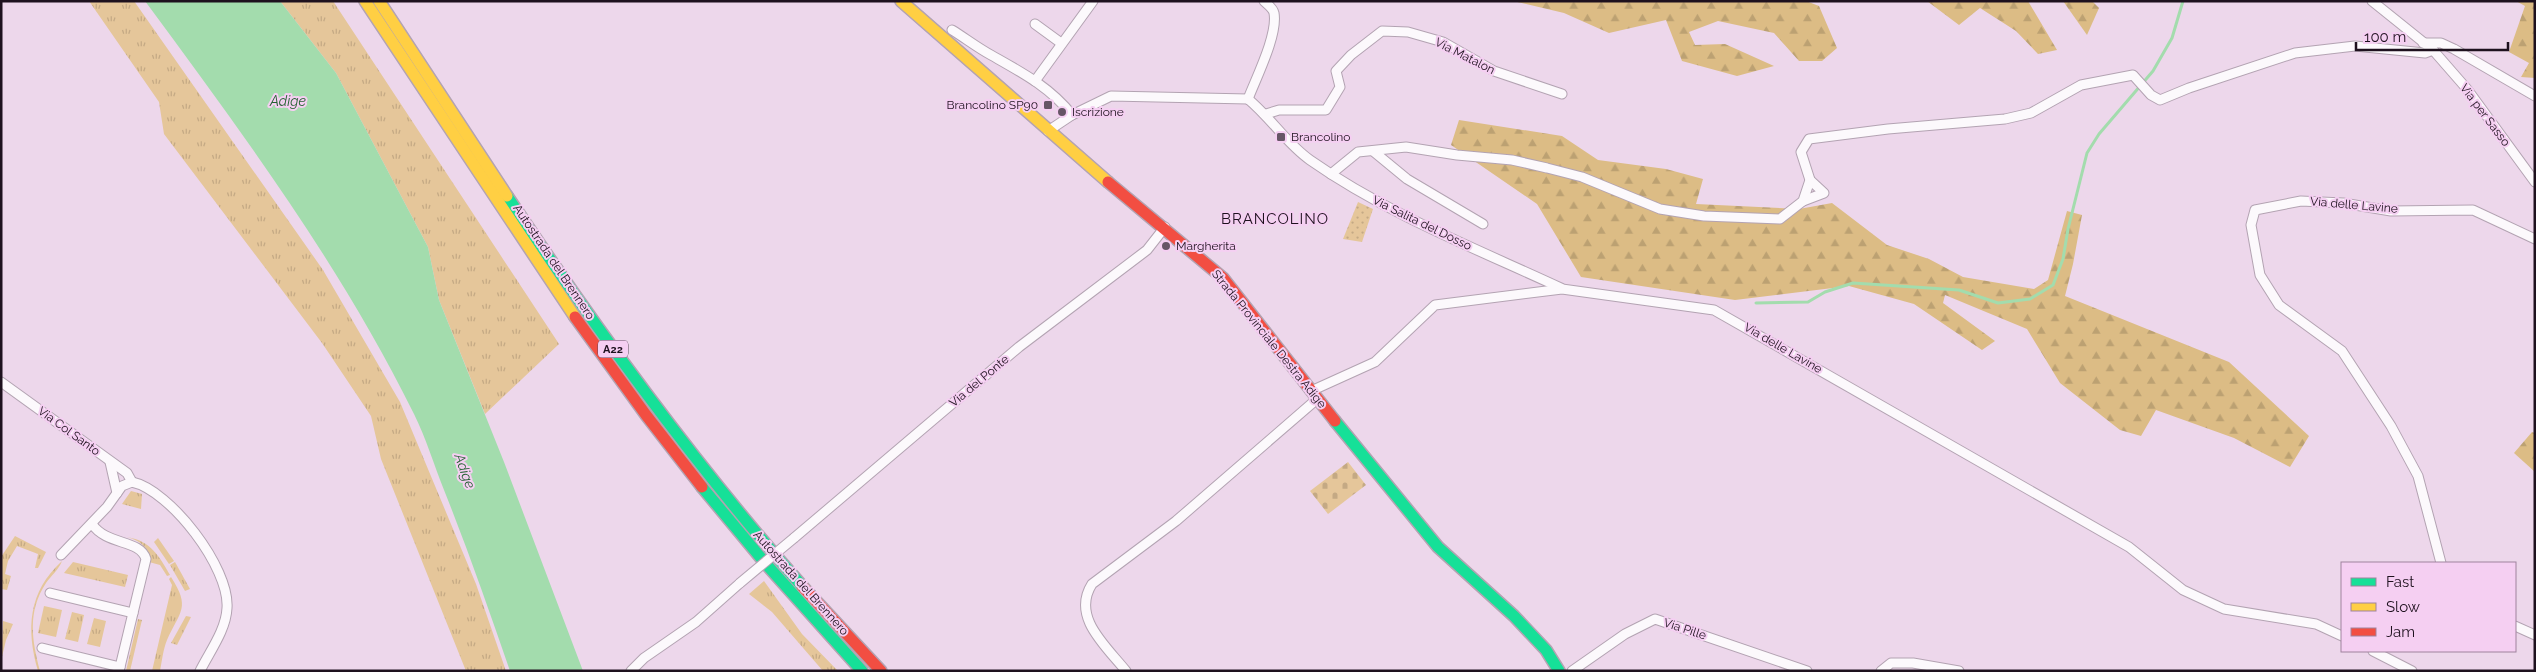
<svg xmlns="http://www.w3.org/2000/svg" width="2536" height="672" font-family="Raleway,sans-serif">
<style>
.grass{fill:url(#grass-tufts)}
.forest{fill:url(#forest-firs)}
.cemetery{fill:url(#cemetery-stones)}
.park{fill:url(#park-dots)}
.water{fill:#a3dcad}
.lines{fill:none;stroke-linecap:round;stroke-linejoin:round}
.stream{stroke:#a3dcad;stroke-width:3}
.street-casing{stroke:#b3a3b2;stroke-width:11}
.fast-casing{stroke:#b3a3b2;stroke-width:14}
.slow-casing{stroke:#b3a3b2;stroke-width:14}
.jam-casing{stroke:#b3a3b2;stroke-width:14}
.street{stroke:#fcf9fc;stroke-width:9}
.fast{stroke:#16e098;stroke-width:11}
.slow{stroke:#ffcf43;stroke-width:11}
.jam{stroke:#f24e42;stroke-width:11}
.street-bridge-casing{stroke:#b3a3b2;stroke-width:11;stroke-linecap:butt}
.street-bridge{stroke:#fcf9fc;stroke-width:9}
.poi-dot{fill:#665666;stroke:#f5cff2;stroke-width:2}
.labels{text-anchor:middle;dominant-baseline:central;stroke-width:4;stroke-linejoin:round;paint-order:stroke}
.shield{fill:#f5cff2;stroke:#5e4a5e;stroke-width:1}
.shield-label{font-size:11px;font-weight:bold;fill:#1e111e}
.street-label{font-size:12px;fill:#1e111e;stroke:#f5cff2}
.poi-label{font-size:12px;fill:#1e111e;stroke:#f5cff2;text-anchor:start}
.water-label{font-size:14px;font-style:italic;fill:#246232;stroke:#f5cff2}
.quarter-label{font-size:15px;letter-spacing:1px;fill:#1e111e;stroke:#f5cff2}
</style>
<defs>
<pattern id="grass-tufts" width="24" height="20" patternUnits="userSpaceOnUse" patternTransform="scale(1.25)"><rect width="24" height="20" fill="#e5c69a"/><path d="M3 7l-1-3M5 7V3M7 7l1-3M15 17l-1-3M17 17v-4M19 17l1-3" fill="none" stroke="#c4a984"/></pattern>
<pattern id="forest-firs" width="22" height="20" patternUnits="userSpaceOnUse" patternTransform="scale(1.25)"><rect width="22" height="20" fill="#dcbc85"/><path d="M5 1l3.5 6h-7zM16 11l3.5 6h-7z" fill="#bca172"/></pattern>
<pattern id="cemetery-stones" width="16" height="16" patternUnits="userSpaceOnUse" patternTransform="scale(1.25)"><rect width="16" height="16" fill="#e5c69a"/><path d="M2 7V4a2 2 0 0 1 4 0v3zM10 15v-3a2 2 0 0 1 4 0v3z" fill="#c4a984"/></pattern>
<pattern id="park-dots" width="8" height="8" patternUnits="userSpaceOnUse" patternTransform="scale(1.25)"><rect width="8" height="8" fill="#e5c69a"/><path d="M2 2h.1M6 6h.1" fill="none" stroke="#c4a984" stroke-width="1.8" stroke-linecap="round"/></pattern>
</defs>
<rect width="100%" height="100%" fill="#edd7eb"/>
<!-- grass -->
<g class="grass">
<path d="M89,1H134L323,270L400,402L476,584L506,671H466L381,459L371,416L322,343L164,134L159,102Z"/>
<path d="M280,1H333L559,344L485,414L439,300L428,247L336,73Z"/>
<path d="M131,491L142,494L141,509L122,504Z"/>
<path d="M15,536L46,552L38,568H35L38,554L17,546L8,561L5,574L11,576L7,590L1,589V557Z"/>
<path d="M127,537C151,541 159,556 170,575L167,576L160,565L149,562C150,547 140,541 127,537Z"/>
<path d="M158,538L174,561L169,564L154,542Z"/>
<path d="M62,561C59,569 51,576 46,583C27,612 32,640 40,671H38C26,629 28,592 62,561Z"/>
<path d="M73,562L128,575L125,587L64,573Z"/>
<path d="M175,562L190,589L185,591L170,565Z"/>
<path d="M171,577C191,608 180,611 167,640C163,650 162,661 160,671H152L172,585L169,579Z"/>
<path d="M764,581L802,634L838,671H823L772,612L749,594Z"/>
<path d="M44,606L62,610L56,637L38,633Z"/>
<path d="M72,612L84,615L78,642L65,639Z"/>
<path d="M186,616L191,617L177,645L171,643Z"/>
<path d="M94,618L106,621L100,647L87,644Z"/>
<path d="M138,619L142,620L141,624L130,671H126Z"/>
<path d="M3,621L13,624L6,640L1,661Z"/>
</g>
<!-- forest -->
<g class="forest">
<path d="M1513,1H1806L1819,6L1837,48L1822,61H1799L1774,33L1718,21L1689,32L1695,45L1725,44L1774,66L1737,76L1682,61L1666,20L1609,33L1564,13Z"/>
<path d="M1927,1H2028L2057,50L2038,54L2016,31L1980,8L1959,25Z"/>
<path d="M2063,1H2092L2099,8L2087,35Z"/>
<path d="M2516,1H2535V78L2521,77L2529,63L2509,52L2525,6Z"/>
<path d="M1459,120L1562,136L1598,160L1666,169L1703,179L1696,204L1799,209L1832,203L1887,245L1929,259L1963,277L2034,289L2048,280L2067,211L2082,215L2073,264L2065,296L2229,362L2309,436L2290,467L2234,438L2156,410L2141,436L2120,430L2060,383L2027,329L1945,295L1943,303L1995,341L1982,350L1914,304L1849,286L1735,300L1581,277L1537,204L1451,145Z"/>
<path d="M2532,432L2535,433V472L2514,453Z"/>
</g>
<!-- cemetery -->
<path class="cemetery" d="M1348,462L1366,485L1328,514L1310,491Z"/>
<!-- park -->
<path class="park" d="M1358,202L1373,209L1362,242L1343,239Z"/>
<!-- water -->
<path class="water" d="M145,1H280L336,73L428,247L439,300L504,462L583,671H510C489,610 468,550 444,490C434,465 426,438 414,414C341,266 243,134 145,1Z"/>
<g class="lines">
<!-- stream -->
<path class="stream" d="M1756,303L1808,302L1825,292L1853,283L1959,290L1998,303L2030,299L2053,285L2063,259L2068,229L2087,153L2099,134L2153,71L2172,38L2183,1"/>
<!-- street casing -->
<g class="street-casing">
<g id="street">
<path d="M2372,1L2433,50L2467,89L2535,182"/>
<path d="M1035,24L1061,43"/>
<path d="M952,30C965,38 978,48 991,55C1021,72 1050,87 1072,115"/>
<path d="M2423,43H2441L2454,49L2535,96"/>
<path d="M1035,81L1093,1"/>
<path d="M1248,99C1271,118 1287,144 1310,160C1387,214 1477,249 1561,288"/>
<path d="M1248,99C1256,78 1278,35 1274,13C1273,8 1267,4 1264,1"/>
<path d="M1266,114L1279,110H1326L1340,87L1336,71L1351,55L1382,31L1408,32L1443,42L1494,71L1562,94"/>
<path d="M1048,131L1072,115L1111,96L1248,99"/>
<path d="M1373,151L1407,179L1483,224"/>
<path d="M1331,174L1358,152L1406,147L1457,155L1512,160L1547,168L1582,177L1660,209L1704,216L1780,219L1803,201L1810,180L1801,152L1809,139L1888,129L2005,119L2031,113L2081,85L2133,75L2151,95L2160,100L2189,88L2295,53L2355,46L2425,53L2433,50"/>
<path d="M1803,201L1824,193L1810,180"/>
<path d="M1,382L127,473L132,482"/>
<path d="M1311,391L1375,362L1435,305L1562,289L1714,310L2129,547L2183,590L2224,609L2316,624L2342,636"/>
<path d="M110,462L117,493"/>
<path d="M132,482C170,490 230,568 227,608C226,630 210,651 200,671"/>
<path d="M92,524C107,546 140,539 146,559L119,671"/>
<path d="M794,538L1019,347L1147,250L1165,227"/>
<path d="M61,555L107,507L122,486L132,482"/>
<path d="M2441,563L2418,476L2391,426L2342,351L2279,305L2260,275L2251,225L2255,210L2301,201L2343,203L2391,211L2473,210L2535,239"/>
<path d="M50,593L133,613"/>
<path d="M2515,626L2535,635"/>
<path d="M42,648L120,667"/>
<path d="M2373,651L2412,671"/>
<path d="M631,671L644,658L696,622L740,583"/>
<path d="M1126,671C1106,646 1071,617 1092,584L1176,521L1317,399"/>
<path d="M1572,671L1625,634L1655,619L1807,671"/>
<path d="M1881,671L1891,663H1913L1959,671"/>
</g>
</g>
<!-- fast casing -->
<g class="fast-casing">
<g id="fast">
<path d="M507,196C598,332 694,464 802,586"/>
<path d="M1335,421L1438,547L1514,616L1546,650L1559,671"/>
<path d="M702,487L766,564L862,671"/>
</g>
</g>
<!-- slow casing -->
<g class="slow-casing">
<g id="slow">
<path d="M365,1L575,317"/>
<path d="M379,1L507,196"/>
<path d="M901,1L1108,182"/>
</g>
</g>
<!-- jam casing -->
<g class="jam-casing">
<g id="jam">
<path d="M1108,182L1223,278L1335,421"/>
<path d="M575,317L646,415L702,487"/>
<path d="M802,586L881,671"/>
</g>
</g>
<!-- street -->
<use href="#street" class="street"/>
<!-- fast -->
<use href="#fast" class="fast"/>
<!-- slow -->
<use href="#slow" class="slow"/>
<!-- jam -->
<use href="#jam" class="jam"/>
<!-- street-bridge casing -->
<g class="street-bridge-casing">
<path id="street-bridge" d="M740,583L794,538"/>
</g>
<!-- street-bridge -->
<use href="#street-bridge" class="street-bridge"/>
</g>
<!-- markers -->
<g class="poi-dot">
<rect x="1043" y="100" width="10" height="10" rx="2.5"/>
<circle cx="1062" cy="112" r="5"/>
<rect x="1276" y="132" width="10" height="10" rx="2.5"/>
<circle cx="1166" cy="246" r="5"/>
</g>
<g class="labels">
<!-- shield labels -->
<rect class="shield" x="598" y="340.5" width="30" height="17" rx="4"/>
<g class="shield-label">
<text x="613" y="349">A22</text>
</g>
<!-- street labels -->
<g class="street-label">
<text transform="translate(1465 56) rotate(27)">Via Matalon</text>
<text transform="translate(2485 115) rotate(53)">Via per Sasso</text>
<text transform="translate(2354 205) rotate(5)">Via delle Lavine</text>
<text transform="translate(1422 223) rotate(26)">Via Salita del Dosso</text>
<text transform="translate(554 262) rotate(56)">Autostrada del Brennero</text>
<text transform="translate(1269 339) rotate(51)">Strada Provinciale Destra Adige</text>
<text transform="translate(1783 348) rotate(30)">Via delle Lavine</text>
<text transform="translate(979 381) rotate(-40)">Via del Ponte</text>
<text transform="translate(69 431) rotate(36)">Via Col Santo</text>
<text transform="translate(801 583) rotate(48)">Autostrada del Brennero</text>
<text transform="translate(1685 629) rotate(18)">Via Pille</text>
</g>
<!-- poi labels -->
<g class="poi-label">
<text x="1038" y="105" text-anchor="end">Brancolino SP90</text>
<text x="1072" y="112">Iscrizione</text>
<text x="1291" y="137">Brancolino</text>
<text x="1176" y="246">Margherita</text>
</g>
<!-- water labels -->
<g class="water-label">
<text x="288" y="101">Adige</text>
<text transform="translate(465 471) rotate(70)">Adige</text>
</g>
<!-- quarter labels -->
<g class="quarter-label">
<text x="1275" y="219">BRANCOLINO</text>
</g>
</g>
<!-- border -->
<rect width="2536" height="672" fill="none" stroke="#1e111e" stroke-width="5"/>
<!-- legend -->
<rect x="2341" y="562" width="175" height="90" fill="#f5cff2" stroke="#9f839d"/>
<rect x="2351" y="578" width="25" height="8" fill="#16e098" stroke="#9f839d"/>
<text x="2386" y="587" font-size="15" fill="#1e111e">Fast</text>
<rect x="2351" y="603" width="25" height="8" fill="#ffcf43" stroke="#9f839d"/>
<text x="2386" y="612" font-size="15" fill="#1e111e">Slow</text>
<rect x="2351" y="628" width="25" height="8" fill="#f24e42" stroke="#9f839d"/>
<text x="2386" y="637" font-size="15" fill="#1e111e">Jam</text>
<!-- scale -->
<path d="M2356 42v8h152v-8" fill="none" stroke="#1e111e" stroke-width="2.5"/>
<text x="2364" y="42" font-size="15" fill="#1e111e" stroke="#f5cff2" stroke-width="4" paint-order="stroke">100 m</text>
</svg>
